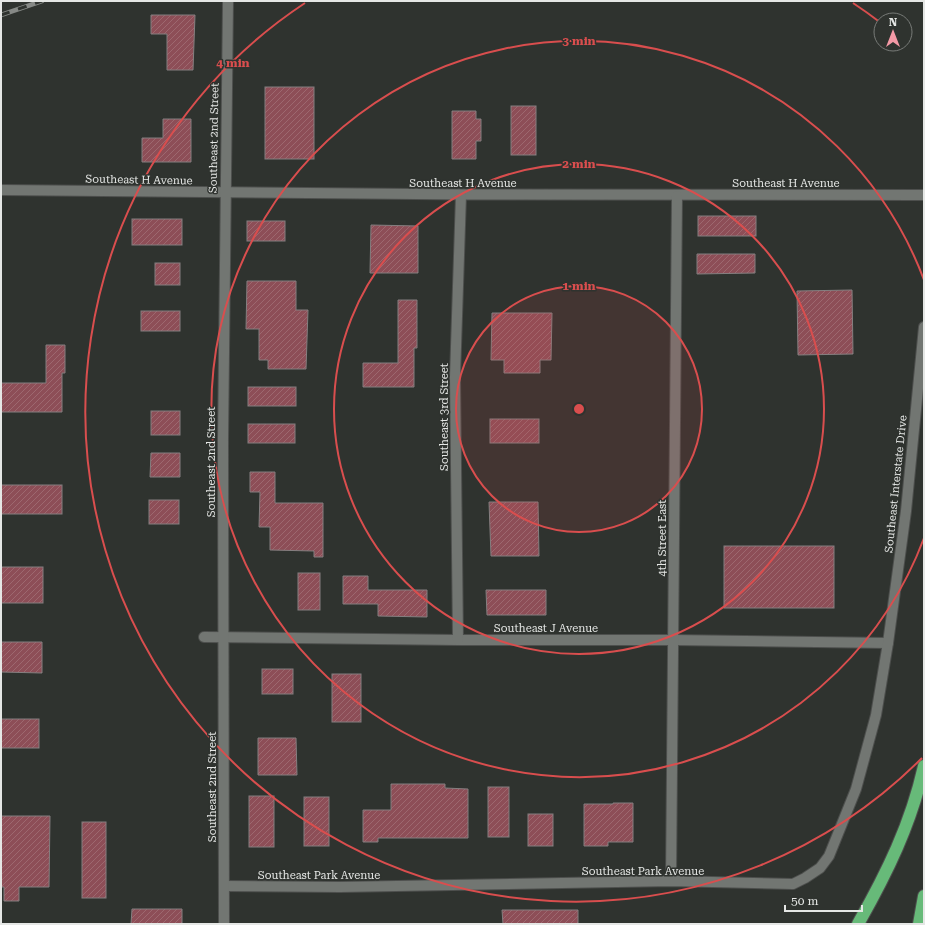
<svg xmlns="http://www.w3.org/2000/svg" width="925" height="925" font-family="'Roboto Serif',serif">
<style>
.building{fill:url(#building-hatch);stroke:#857f80}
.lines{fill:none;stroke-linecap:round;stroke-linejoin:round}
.minor-casing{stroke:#4d4f4d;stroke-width:12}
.motorway-casing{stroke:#4d4f4d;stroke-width:14}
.minor{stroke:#727672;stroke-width:10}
.motorway{stroke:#67ba79;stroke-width:12}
.rail-casing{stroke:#868986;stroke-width:4.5}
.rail{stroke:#2f332f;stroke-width:3;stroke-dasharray:9;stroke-linecap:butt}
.ring{fill:none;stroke:#d94e4e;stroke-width:2}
.labels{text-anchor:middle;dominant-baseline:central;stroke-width:3;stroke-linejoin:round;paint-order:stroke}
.street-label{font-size:11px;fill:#e5e7e5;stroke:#2f332f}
.centre{fill:#d94e4e;stroke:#2f332f;stroke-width:2}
.ring-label{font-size:12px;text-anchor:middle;font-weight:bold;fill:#d94e4e;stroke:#2f332f;stroke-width:3;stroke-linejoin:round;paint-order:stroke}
</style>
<defs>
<pattern id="building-hatch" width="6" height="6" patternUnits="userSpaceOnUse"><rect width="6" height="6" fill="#8d4e57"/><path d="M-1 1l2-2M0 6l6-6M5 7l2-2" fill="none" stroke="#9d686f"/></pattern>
</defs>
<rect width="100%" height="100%" fill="#2f332f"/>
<!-- building -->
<g class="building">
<path d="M151,15H195L193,70H167V34H151Z"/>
<rect x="265" y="87" width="49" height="72"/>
<rect x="511" y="106" width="25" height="49"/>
<path d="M452,111H476V119H481V141H476V159H452Z"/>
<path d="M163,119H191V162H142V138H163Z"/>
<rect x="698" y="216" width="58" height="20"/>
<rect x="132" y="219" width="50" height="26"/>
<rect x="247" y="221" width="38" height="20"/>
<path d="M371,225L418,226V273H370Z"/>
<path d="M697,254H755V273L697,274Z"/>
<rect x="155" y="263" width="25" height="22"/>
<path d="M247,281H296V310H308L306,369H268V360H259V329H246Z"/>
<path d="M852,290L853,354L798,355L797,291Z"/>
<path d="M398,300H417V348H414V387H363V363H398Z"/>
<rect x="141" y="311" width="39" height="20"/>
<path d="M492,313H552L551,360H540V373H504V360H491Z"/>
<path d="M46,345H65V373H62V412H1V383H46Z"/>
<rect x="248" y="387" width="48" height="19"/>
<rect x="151" y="411" width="29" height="24"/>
<rect x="490" y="419" width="49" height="24"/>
<rect x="248" y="424" width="47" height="19"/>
<path d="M151,453H180V477H150Z"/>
<path d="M250,472H275V503H323V557H314V551L270,550V527H259L260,492H250Z"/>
<rect x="1" y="485" width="61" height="29"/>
<rect x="149" y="500" width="30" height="24"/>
<path d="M489,502H538L539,556H491Z"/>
<rect x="724" y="546" width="110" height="62"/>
<rect x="1" y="567" width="42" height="36"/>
<rect x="298" y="573" width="22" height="37"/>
<path d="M343,576H368V590H427V617L378,616V604H343Z"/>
<path d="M486,590H546V615H487Z"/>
<path d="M1,642H42V673L1,672Z"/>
<rect x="262" y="669" width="31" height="25"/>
<rect x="332" y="674" width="29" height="48"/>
<rect x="1" y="719" width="38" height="29"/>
<path d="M258,738H296L297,775H258Z"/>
<path d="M391,784H445V788L468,789V838H378V842H363V810H391Z"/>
<rect x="488" y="787" width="21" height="50"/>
<rect x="249" y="796" width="25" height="51"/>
<rect x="304" y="797" width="25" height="49"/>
<path d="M613,803H633V842H608V846H584V804H613Z"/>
<rect x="528" y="814" width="25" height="32"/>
<path d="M1,816H50L49,887H19V901H4V887H1Z"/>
<rect x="82" y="822" width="24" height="76"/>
<path d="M132,909H182V924H131Z"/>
<path d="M502,910H578V924H503Z"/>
</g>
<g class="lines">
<!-- minor casing -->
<g class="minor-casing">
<g id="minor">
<path d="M1,190C309,194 616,196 924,195"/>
<path d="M204,637L458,640H673L888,643"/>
<path d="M458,640L455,377L461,195"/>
<path d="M671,881L677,196"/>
<path d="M224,886L340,887L671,881L793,884L805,878L820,868L829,856L856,789L876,715L888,643L906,511L924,327"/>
<path d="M224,924L223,441L228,1"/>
</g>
</g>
<!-- motorway casing -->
<g class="motorway-casing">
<g id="motorway">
<path d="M858,924C887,873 911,824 924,766"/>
<path d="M919,924L924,896"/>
</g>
</g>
<!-- minor -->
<use href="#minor" class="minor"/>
<!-- motorway -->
<use href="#motorway" class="motorway"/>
<!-- rail casing -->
<g class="rail-casing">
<path id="rail" d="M1,15L42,1"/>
</g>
<!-- rail -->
<use href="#rail" class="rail"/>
</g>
<!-- distance rings -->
<circle cx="579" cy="409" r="123" fill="#d94e4e" fill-opacity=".12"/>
<g class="ring">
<circle cx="579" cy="409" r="123"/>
<circle cx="579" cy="409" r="245"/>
<path d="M924 538A368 368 0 1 1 924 280"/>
<path d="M922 758A490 490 0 1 1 305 3M853 3A490 490 0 0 1 881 23"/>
</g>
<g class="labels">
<!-- street labels -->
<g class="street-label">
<text transform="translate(214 138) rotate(-89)">Southeast 2nd Street</text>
<text transform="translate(139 180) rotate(1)">Southeast H Avenue</text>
<text x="463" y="183">Southeast H Avenue</text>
<text x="786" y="183">Southeast H Avenue</text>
<text transform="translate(444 417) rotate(-90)">Southeast 3rd Street</text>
<text transform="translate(211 462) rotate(-90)">Southeast 2nd Street</text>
<text transform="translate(896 484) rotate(-84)">Southeast Interstate Drive</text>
<text transform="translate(662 538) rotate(-90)">4th Street East</text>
<text x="546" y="628">Southeast J Avenue</text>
<text transform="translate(212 787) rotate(-90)">Southeast 2nd Street</text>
<text x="643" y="871">Southeast Park Avenue</text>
<text x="319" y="875">Southeast Park Avenue</text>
</g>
</g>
<circle cx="579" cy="409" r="6" class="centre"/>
<g class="ring-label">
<text x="579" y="45">3 min</text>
<text x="233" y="67">4 min</text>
<text x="579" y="168">2 min</text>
<text x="579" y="290">1 min</text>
</g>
<!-- border -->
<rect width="925" height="925" fill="none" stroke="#e5e7e5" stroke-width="4"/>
<!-- north arrow -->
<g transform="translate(893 32)"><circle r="19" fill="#2f332f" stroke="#787b78"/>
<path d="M0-3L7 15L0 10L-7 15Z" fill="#f49aa6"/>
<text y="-6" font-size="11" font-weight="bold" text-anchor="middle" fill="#e5e7e5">N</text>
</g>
<!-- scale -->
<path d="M785 905v6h77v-6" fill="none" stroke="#e5e7e5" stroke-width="2"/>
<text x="791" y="905" font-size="12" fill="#e5e7e5" stroke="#2f332f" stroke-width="3" paint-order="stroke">50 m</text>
</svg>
